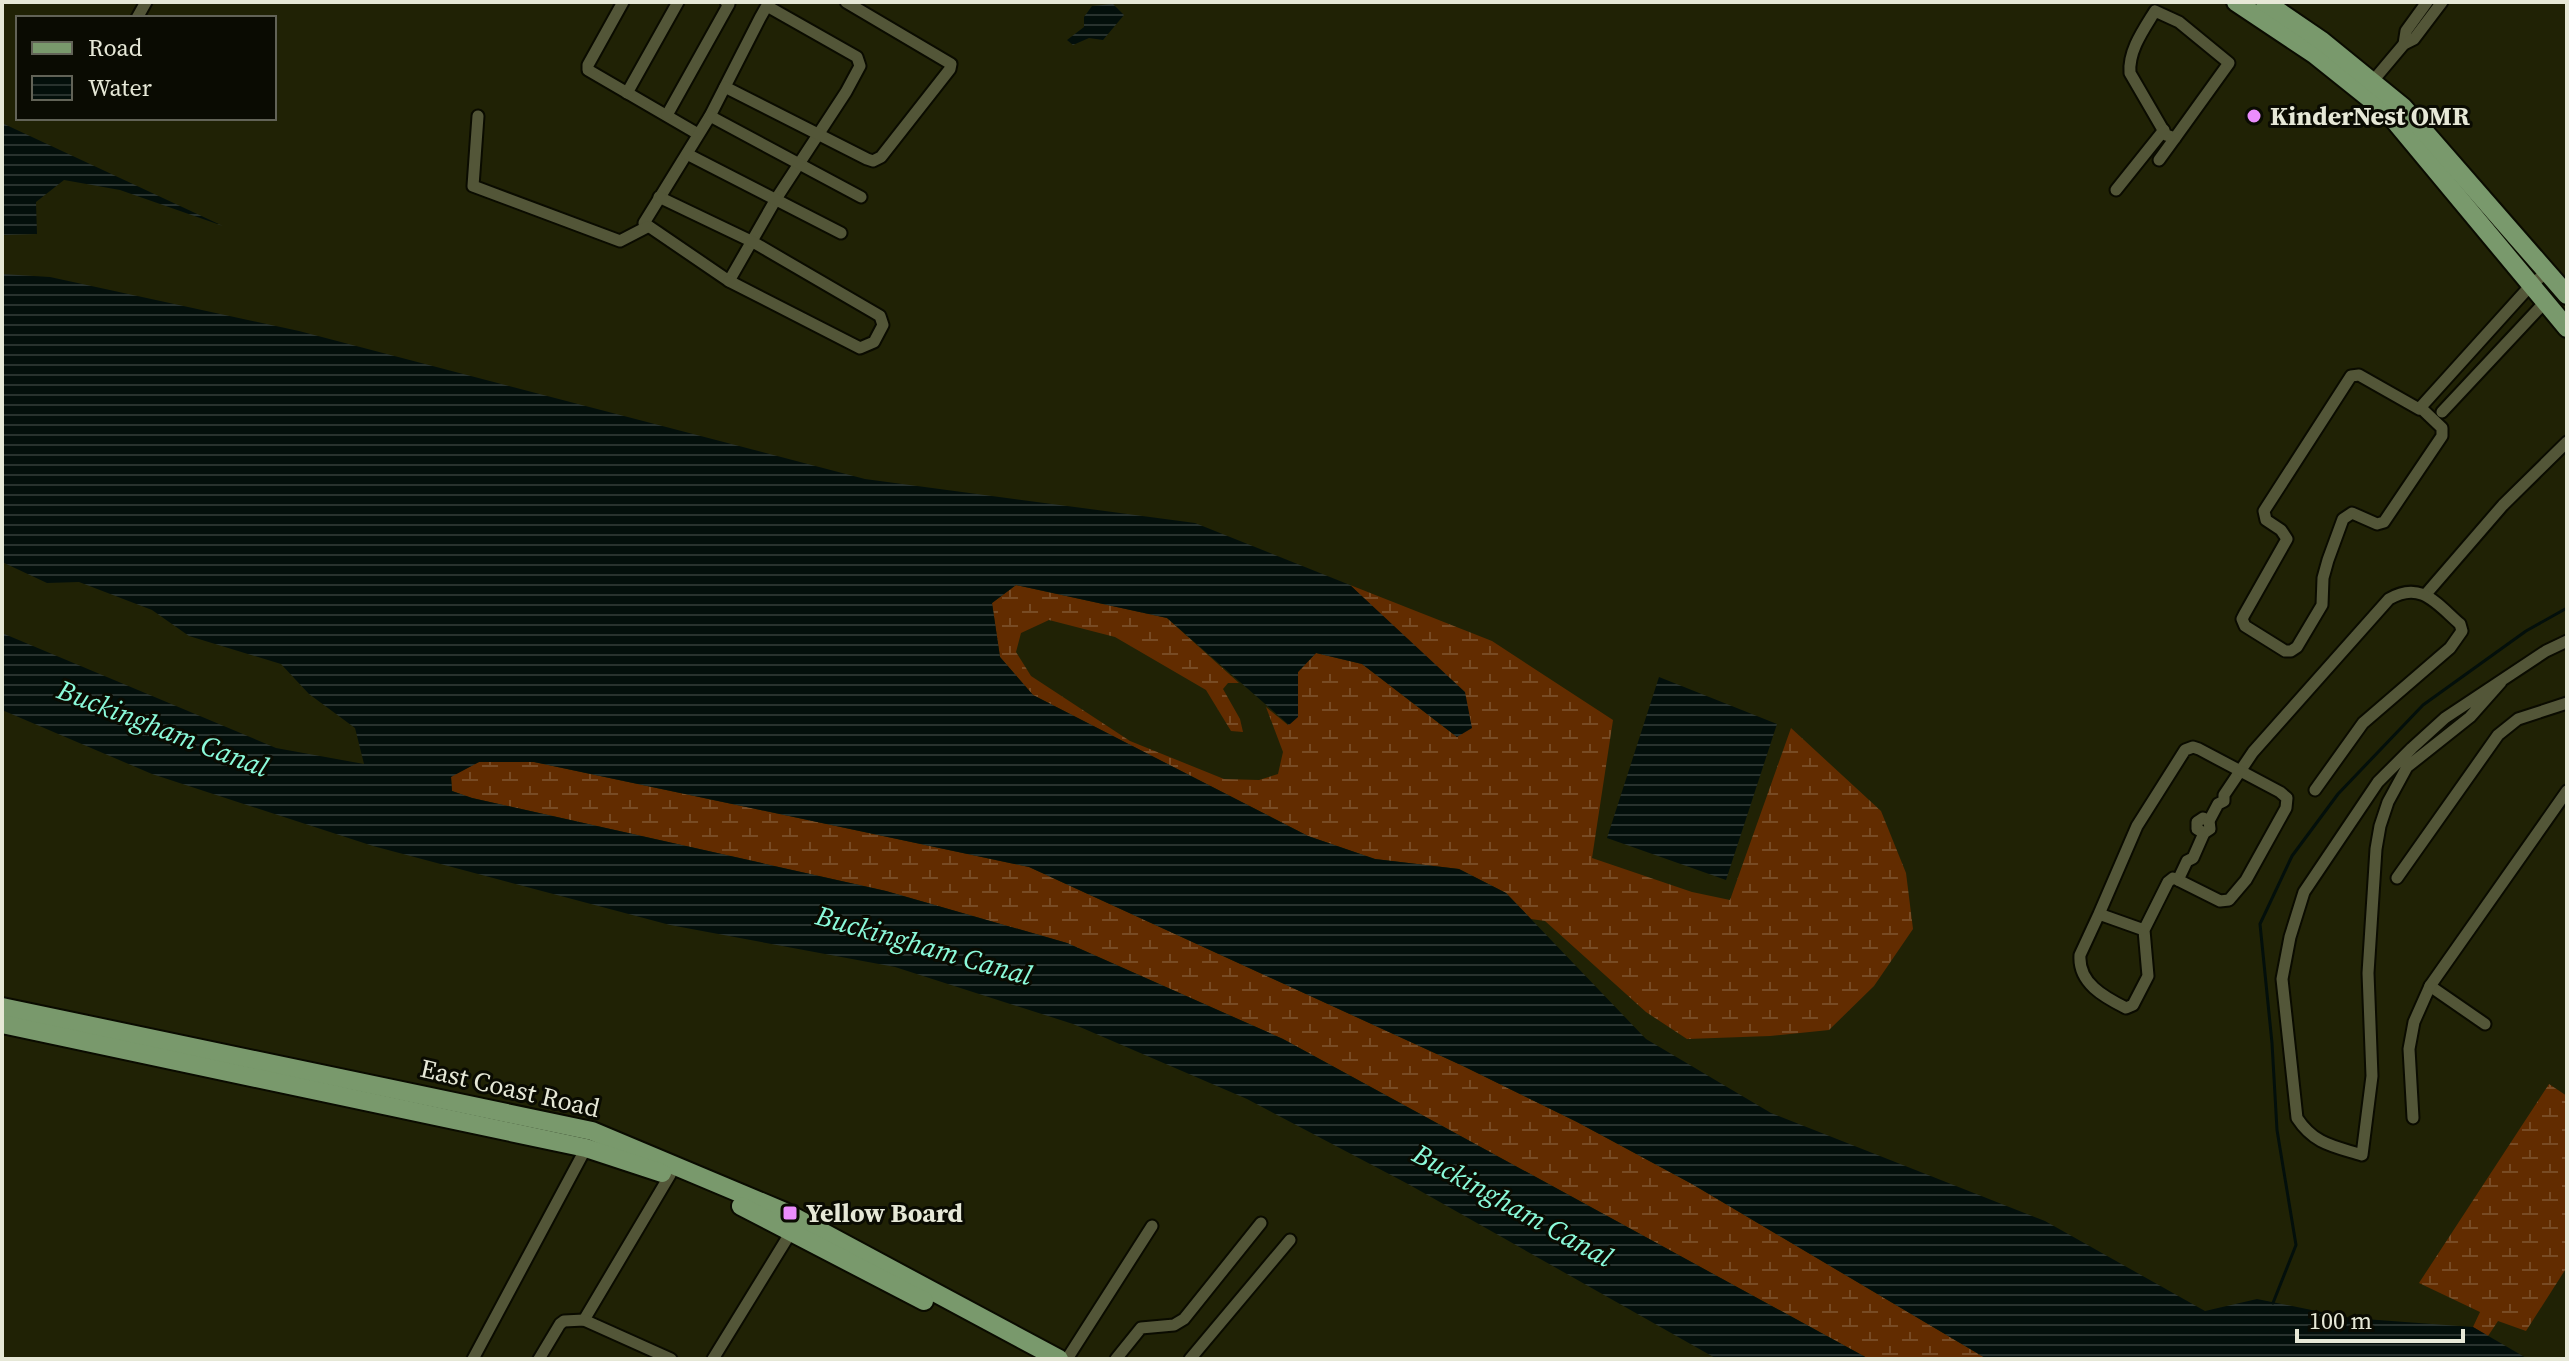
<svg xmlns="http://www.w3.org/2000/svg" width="2569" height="1361" font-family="'Source Serif 4',serif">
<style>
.wetland{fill:url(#wetland-marsh)}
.water{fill:url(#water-rules)}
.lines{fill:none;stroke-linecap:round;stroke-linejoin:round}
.stream{stroke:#030f0b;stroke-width:3}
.minor-casing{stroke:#0a0b00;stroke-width:15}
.primary-casing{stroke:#0a0b00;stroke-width:22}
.minor{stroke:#535638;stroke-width:11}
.primary{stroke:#79996c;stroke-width:18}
.poi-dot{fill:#eb8dfc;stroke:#0a0b02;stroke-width:3}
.labels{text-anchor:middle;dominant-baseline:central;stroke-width:6;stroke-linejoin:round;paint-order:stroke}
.poi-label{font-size:26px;font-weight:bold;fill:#e6e8d7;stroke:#0a0b02;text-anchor:start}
.street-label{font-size:26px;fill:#e6e8d7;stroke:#0a0b02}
.water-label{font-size:28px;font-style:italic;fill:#8bfada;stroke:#0a0b02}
</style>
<defs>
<pattern id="wetland-marsh" width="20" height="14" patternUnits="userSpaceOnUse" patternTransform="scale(2)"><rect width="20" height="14" fill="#622c00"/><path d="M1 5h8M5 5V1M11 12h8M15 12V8" fill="none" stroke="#784b24"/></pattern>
<pattern id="water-rules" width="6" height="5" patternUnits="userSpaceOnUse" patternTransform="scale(2)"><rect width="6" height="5" fill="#030f0b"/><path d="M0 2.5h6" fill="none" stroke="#28322e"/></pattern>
</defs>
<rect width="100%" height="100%" fill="#202205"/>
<!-- wetland -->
<g class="wetland">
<path d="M1016,585L1167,618L1239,683H1228L1223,689L1240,719L1243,732L1231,731L1206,690L1115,637L1049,620L1021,633L1016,652L1031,676L1130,741L1224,779L1259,780L1278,774L1283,752L1266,707L1288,725L1298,672L1316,653L1362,664L1457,737L1397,630L1350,585L1492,641L1613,720L1592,858L1692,892L1730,900L1791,728L1881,811L1906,873L1913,929L1874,986L1829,1030L1770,1036L1687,1039L1646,1012L1545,921L1531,919L1506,893L1459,869L1375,859L1308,836L1033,695L1000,657L992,603Z"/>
<path d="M479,762H534L1029,867L1463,1066L1577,1122L1692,1184L1987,1359H1869L1283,1039L1067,943L886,891L472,798L452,791L451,776Z"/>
<path d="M2549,1084L2567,1096V1267L2526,1331L2498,1321L2488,1336L2473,1327L2480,1312L2419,1283Z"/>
</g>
<!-- water -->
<g class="water">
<path d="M1113,4L1124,15L1103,40L1089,38L1073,45L1067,40L1084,27V17L1092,6Z"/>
<path d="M2,123L223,226L120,190L64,180L36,202L37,234L2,235Z"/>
<path d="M2,274L50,277L299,331L865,479L1195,523L1350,585L1465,692L1472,728L1457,737L1362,664L1316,653L1298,672V717L1289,725L1167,618L1016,585L992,603L1000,657L1033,695L1308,836L1375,859L1459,869L1506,893L1646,1039L1771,1113L2045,1221L2205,1311L2257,1299L2351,1318L2473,1327L2528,1359H1987L1692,1184L1577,1122L1463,1066L1029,867L534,762H479L451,777L452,791L472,798L886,891L1067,943L1283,1039L1869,1359H1717L1408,1184L1247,1099L1073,1024L895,967L670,925L373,846L152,774L2,710V633L276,748L364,764L355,728L309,694L281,664L189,636L152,610L79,582L47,583L2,562Z"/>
<path d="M1659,677L1777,724L1726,880L1607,838Z"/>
</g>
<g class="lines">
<!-- stream -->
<path class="stream" d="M2273,1303L2296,1245L2277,1130L2272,1043L2260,924L2292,856L2338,794L2423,705L2526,631L2567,608"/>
<!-- minor casing -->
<g class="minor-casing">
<g id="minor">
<path d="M623,2L588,65V70L698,134"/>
<path d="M767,6L857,57L860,66L846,92L776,199L729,281L644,223L710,116L760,18L769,2"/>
<path d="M2155,11L2179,22L2229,63L2175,138L2166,135L2130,73C2128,51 2144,29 2155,11Z"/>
<path d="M137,18L146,2"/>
<path d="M2404,44L2406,31L2427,2"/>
<path d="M2372,82L2404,44L2414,39L2442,2"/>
<path d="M725,87L867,159L873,161L881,157L950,69L951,64L846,2"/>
<path d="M627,93L678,2"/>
<path d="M667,115L729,4L726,2"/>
<path d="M478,116L473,186L620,241L647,227"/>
<path d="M710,116L861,197"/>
<path d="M687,154L841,233"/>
<path d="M2159,160L2175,138"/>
<path d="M2116,190L2164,130"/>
<path d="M659,197L753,242L875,313L880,316L883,325L874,342L860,348L729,281"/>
<path d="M2421,408L2442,428V436L2384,522L2377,524L2352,513L2343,519L2328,560L2323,578L2322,605L2297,647L2291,651H2285L2245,626L2242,619L2244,615L2287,539L2281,530L2266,520L2264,511L2351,376L2359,375L2419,409L2531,285L2547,272"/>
<path d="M2442,412L2545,302"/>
<path d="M2426,594L2503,505L2567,442"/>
<path d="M2501,682L2470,717L2407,767L2388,802L2380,826L2376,849L2368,973L2372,1076L2362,1155C2333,1146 2314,1144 2297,1118L2282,979L2290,937L2304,892L2378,782L2412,748L2445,718L2546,651L2567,641"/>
<path d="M2204,833L2197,829V822L2203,818L2209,821"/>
<path d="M2397,878L2498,735L2518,719L2567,703"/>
<path d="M2178,880L2187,861L2193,858L2204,833L2210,829L2209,821L2218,804L2224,801V795L2253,752L2389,599C2421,580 2437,604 2460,624L2462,631L2450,648L2363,723L2315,790"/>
<path d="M2099,914L2137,826L2185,750L2193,747L2199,749L2280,792L2287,798L2286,808L2246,880L2229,900L2220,901L2178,880L2173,878L2168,882L2144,930L2148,976L2133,1005L2126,1008C2104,997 2078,983 2080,955L2099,914L2144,930"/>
<path d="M2430,986L2485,1024"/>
<path d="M2413,1118L2409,1049L2414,1022L2430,986L2567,791"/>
<path d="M584,1320L670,1175"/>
<path d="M473,1359L586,1148"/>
<path d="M539,1359L560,1324L564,1321L584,1320L671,1359"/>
<path d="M713,1359L791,1232"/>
<path d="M1067,1359L1152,1226"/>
<path d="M1116,1359L1141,1328L1174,1325L1184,1319L1261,1223"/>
<path d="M1190,1359L1290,1240"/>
</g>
</g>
<!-- primary casing -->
<g class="primary-casing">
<g id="primary">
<path d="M2236,2L2314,54L2389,114L2567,328"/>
<path d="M2265,2L2322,41L2403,107L2567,295"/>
<path d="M2,1007L592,1131L785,1212L1059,1359"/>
<path d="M2,1024L586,1148L662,1173"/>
<path d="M741,1206L924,1301"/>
</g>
</g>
<!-- minor -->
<use href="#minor" class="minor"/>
<!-- primary -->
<use href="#primary" class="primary"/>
</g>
<!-- markers -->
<g class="poi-dot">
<circle cx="2254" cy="116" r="8"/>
<rect x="782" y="1205" width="16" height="16" rx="4"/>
</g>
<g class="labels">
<!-- poi labels -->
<g class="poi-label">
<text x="2270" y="116">KinderNest OMR</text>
<text x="806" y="1213">Yellow Board</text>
</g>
<!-- street labels -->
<g class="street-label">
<text transform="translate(510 1088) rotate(13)">East Coast Road</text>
</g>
<!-- water labels -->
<g class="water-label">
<text transform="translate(163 728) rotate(21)">Buckingham Canal</text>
<text transform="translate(924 945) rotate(16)">Buckingham Canal</text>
<text transform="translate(1513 1205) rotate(29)">Buckingham Canal</text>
</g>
</g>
<!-- border -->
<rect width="2569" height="1361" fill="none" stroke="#e6e8d7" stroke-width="8"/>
<!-- legend -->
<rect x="16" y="16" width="260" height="104" fill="#0a0b02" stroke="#626357" stroke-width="2"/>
<rect x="32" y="42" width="40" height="12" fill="#79996c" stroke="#626357" stroke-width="2"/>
<text x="88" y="56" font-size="24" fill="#e6e8d7">Road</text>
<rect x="32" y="76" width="40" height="24" fill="url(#water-rules)" stroke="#626357" stroke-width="2"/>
<text x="88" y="96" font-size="24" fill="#e6e8d7">Water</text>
<!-- scale -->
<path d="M2297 1329v12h166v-12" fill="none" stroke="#e6e8d7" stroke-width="4"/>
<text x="2309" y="1329" font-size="24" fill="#e6e8d7" stroke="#0a0b02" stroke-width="6" paint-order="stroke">100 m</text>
</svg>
